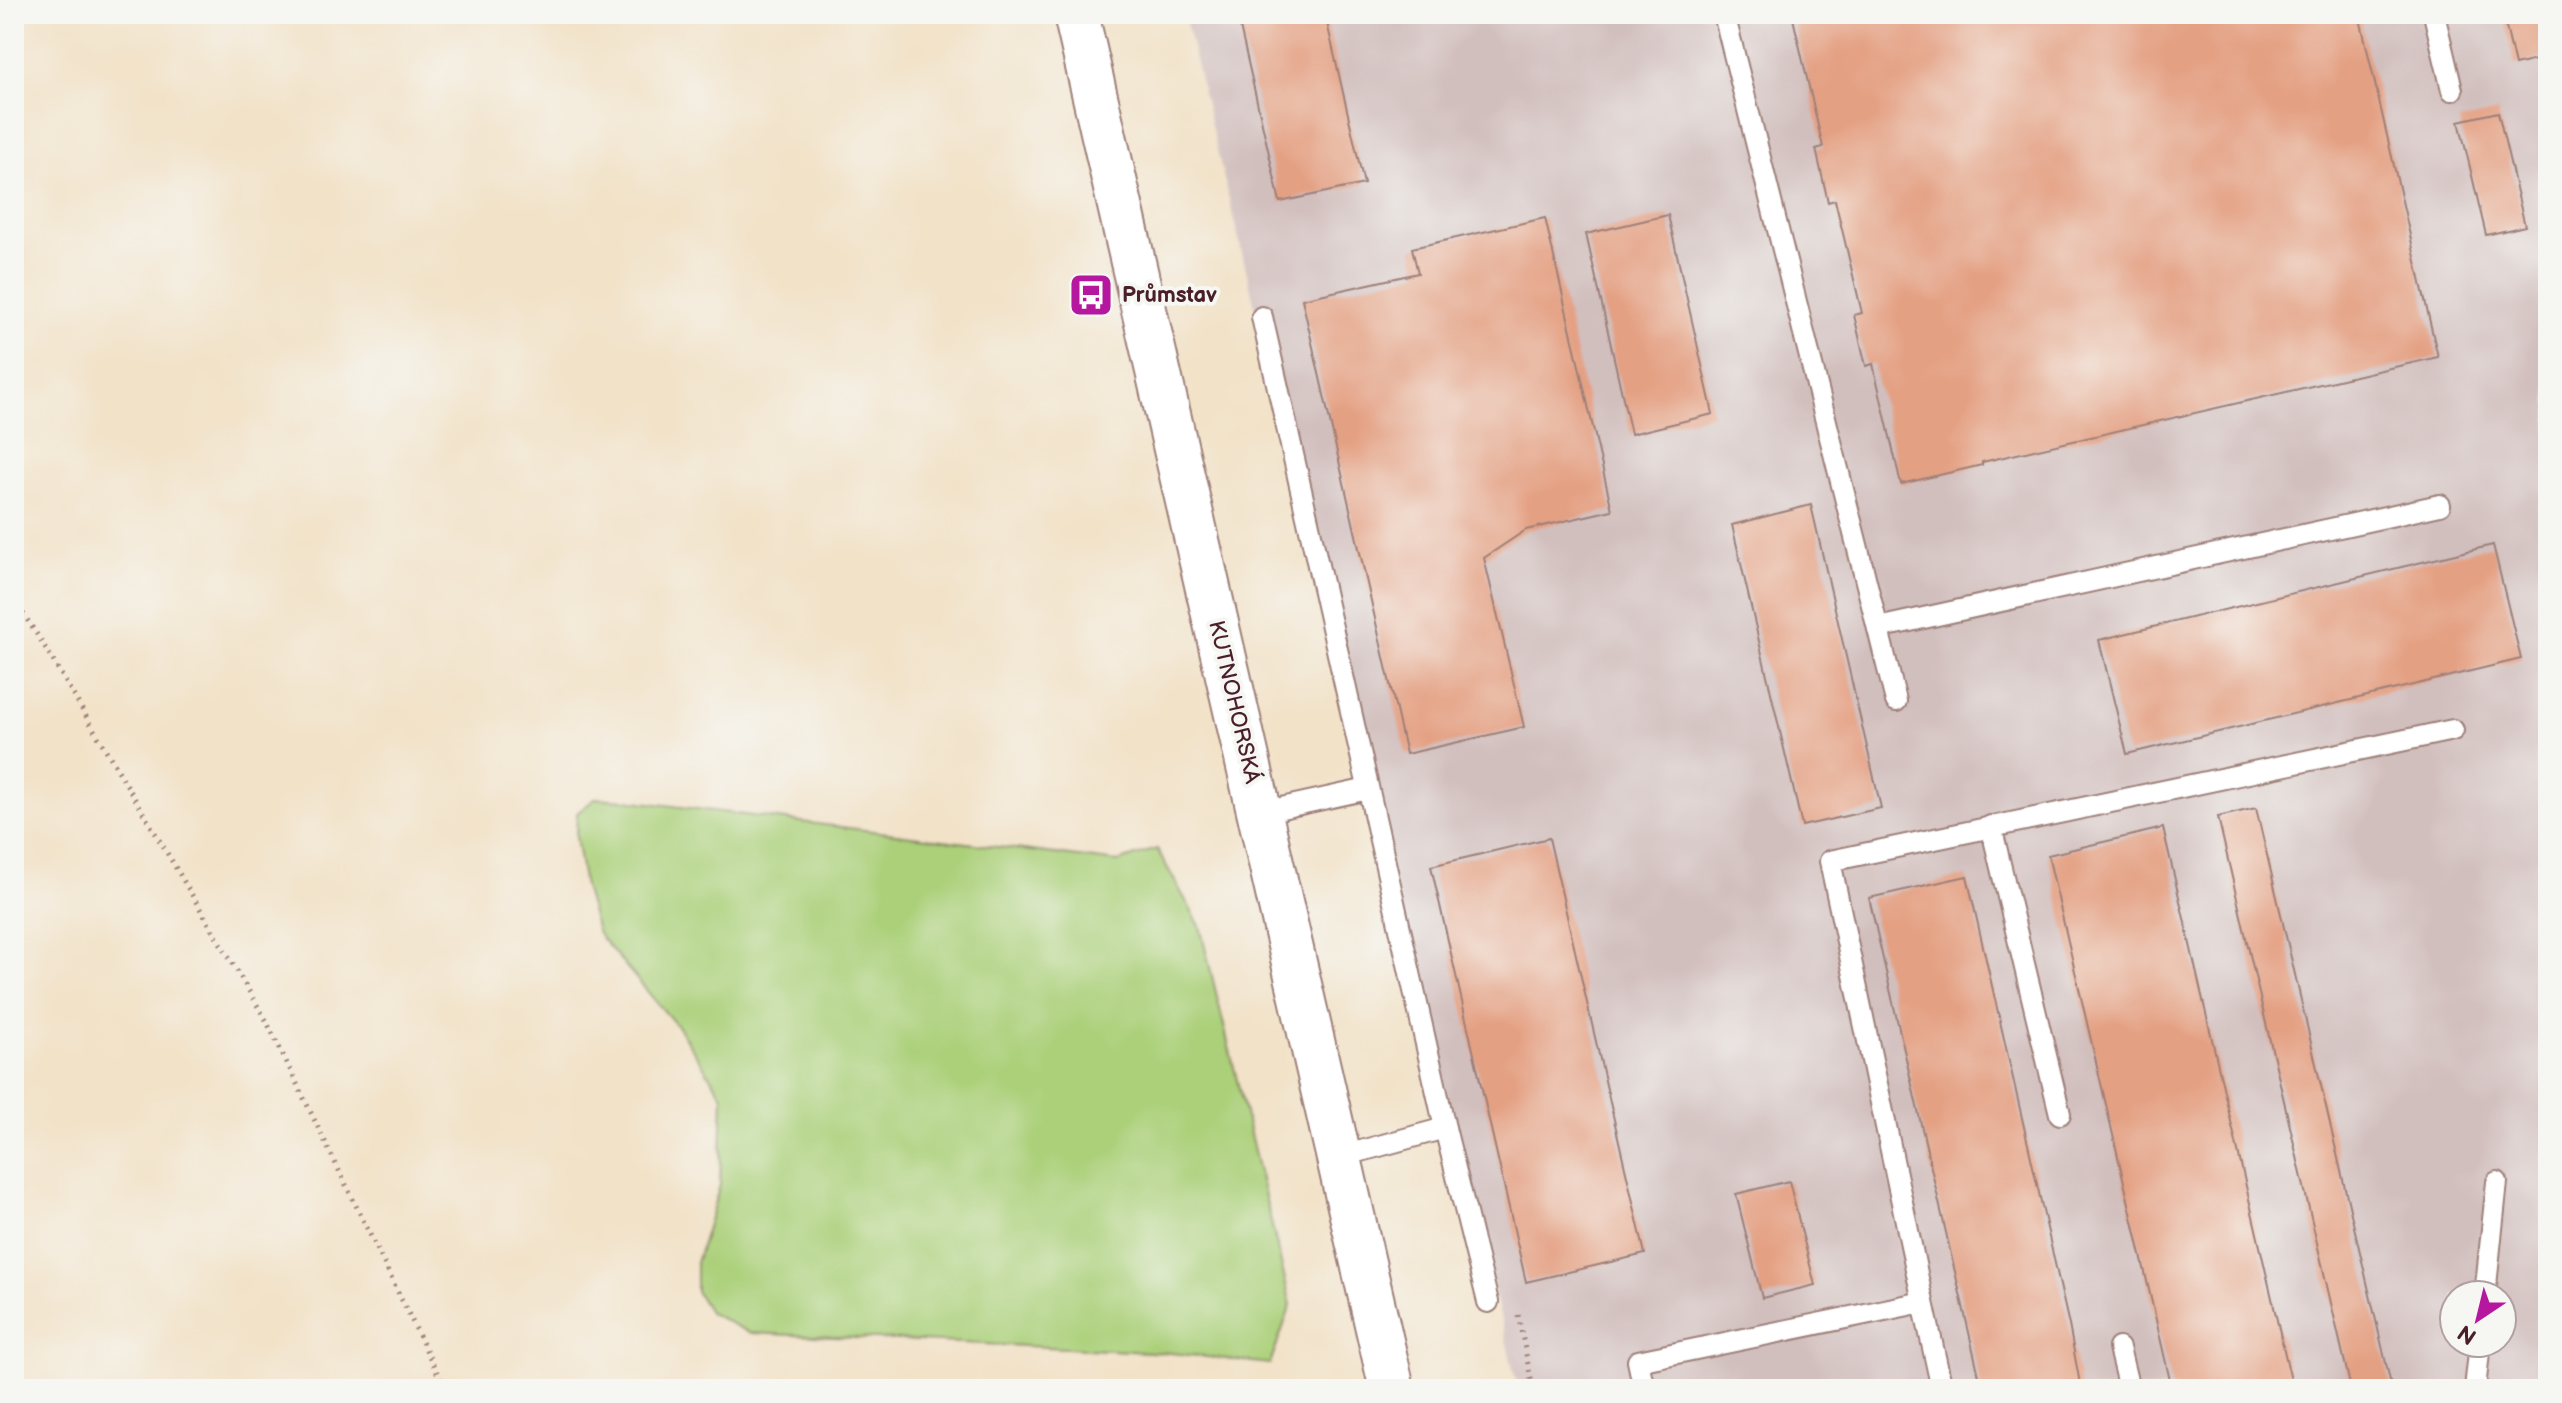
<svg xmlns="http://www.w3.org/2000/svg" width="2562" height="1403" font-family="'Balsamiq Sans',sans-serif">
<style>
.industrial{fill:#d1bfbe;fill-rule:evenodd}
.green{fill:#abd079;stroke:#7a7852;stroke-width:2}
.building{fill:#e4a083}
.lines{fill:none;stroke-linecap:round;stroke-linejoin:round}
.service-casing{stroke:#9e807a;stroke-width:24}
.secondary-casing{stroke:#9e807a;stroke-width:48}
.path{stroke:#9e807a;stroke-width:5;stroke-dasharray:2 6;stroke-linecap:butt}
.service{stroke:#fff;stroke-width:20}
.secondary{stroke:#fff;stroke-width:44}
.labels{text-anchor:middle;dominant-baseline:central;stroke-width:8;stroke-linejoin:round;paint-order:stroke}
.poi-label{font-size:22px;font-weight:bold;fill:#4a1f2b;stroke:#f6f6f2;text-anchor:start}
.street-label{font-size:22px;fill:#4a1f2b;stroke:#f6f6f2}
</style>
<rect width="100%" height="100%" fill="#f6f6f2"/>
<filter id="ink" filterUnits="userSpaceOnUse"><feTurbulence type="fractalNoise" baseFrequency=".0125" numOctaves="2"/><feDisplacementMap in="SourceGraphic" scale="16" xChannelSelector="R" yChannelSelector="G"/><feConvolveMatrix kernelMatrix="1 2 1 2 8 2 1 2 1" color-interpolation-filters="sRGB"/></filter>
<filter id="wash" filterUnits="userSpaceOnUse"><feTurbulence type="fractalNoise" baseFrequency=".006" numOctaves="4" result="noise"/><feDisplacementMap in="SourceGraphic" scale="32" xChannelSelector="R" yChannelSelector="G"/><feGaussianBlur stdDeviation="1.8" result="paint"/><feColorMatrix in="noise" values="0 0 0 0 0 0 0 0 0 0 0 0 0 0 0 0 0 1.4 0 .05"/><feComposite in="paint" operator="in"/></filter>
<g filter="url(#wash)">
<rect width="100%" height="100%" fill="#f2e2c8"/>
<!-- industrial -->
<path class="industrial" d="M1184,14H2548V1389H1518ZM2454,1295H2502V1343H2454Z"/>
<!-- green -->
<path class="green" d="M596,798L626,800L1118,862L1157,849L1200,926L1291,1305L1270,1364L1171,1353L750,1333L710,1313L696,1291V1263L720,1185L723,1096L678,1027L598,934L584,887L576,837L577,813Z"/>
<g id="blocks">
<!-- building -->
<g class="building">
<path d="M1237,14H1325L1364,184L1280,202Z"/>
<path d="M1792,14H2359L2438,357L1982,462V465L1901,484L1873,364L1866,366L1854,315L1862,313L1835,200L1828,202L1816,149L1823,147Z"/>
<path d="M2503,14H2548V57L2515,65Z"/>
<path d="M2498,112L2525,226L2486,235L2459,121Z"/>
<path d="M1668,215L1713,414L1631,434L1586,234Z"/>
<path d="M1545,218L1612,510L1526,530L1484,558L1524,727L1406,754L1302,299L1418,273L1412,248Z"/>
<path d="M1811,505L1881,808L1802,826L1732,525Z"/>
<path d="M2493,545L2521,659L2127,754L2099,640Z"/>
<path d="M2256,808L2392,1389H2351L2218,817Z"/>
<path d="M2163,828L2293,1389H2172L2048,855Z"/>
<path d="M1549,838L1645,1254L1526,1282L1431,866Z"/>
<path d="M1967,876L2069,1325L2081,1389H1982L1869,898Z"/>
<path d="M1789,1181L1815,1285L1762,1298L1736,1194Z"/>
</g>
</g>
</g>
<g filter="url(#ink)">
<use href="#blocks" fill-opacity="0" stroke="#9e807a" stroke-width="2"/>
<g class="lines">
<!-- service casing -->
<g class="service-casing">
<g id="service">
<path d="M1724,14L1896,701"/>
<path d="M2434,14L2452,90"/>
<path d="M1262,317L1445,1128"/>
<path d="M1878,628L2440,505"/>
<path d="M1259,813L1368,789"/>
<path d="M1991,826L2060,1114"/>
<path d="M1339,1157L1445,1128L1488,1302"/>
<path d="M2485,1295L2497,1182"/>
<path d="M1923,1302L1830,861L2453,730"/>
<path d="M2119,1348L2129,1389"/>
<path d="M1644,1389L1638,1361L1923,1302L1942,1389"/>
<path d="M2475,1389L2480,1343"/>
</g>
</g>
<!-- secondary casing -->
<g class="secondary-casing">
<path id="secondary" d="M1076,14L1392,1389"/>
</g>
<!-- path -->
<g class="path">
<path d="M14,600L42,642L266,1020L445,1389"/>
<path d="M1518,1315L1533,1389"/>
</g>
<!-- service -->
<use href="#service" class="service"/>
<!-- secondary -->
<use href="#secondary" class="secondary"/>
</g>
</g>
<!-- icons -->
<defs>
<g id="bus-square" transform="scale(2.3)"><rect x="-9" y="-9" width="18" height="18" rx="4" fill="#b5179e" stroke="#f6f6f2"/><path d="M-5-6H5V4H4V6H2V4H-2V6H-4V4H-5ZM-3.5-4V0h7V-4ZM-3.5 1.2v1.5H-2V1.2ZM2 1.2v1.5H3.5V1.2Z" fill="#fff"/></g>
</defs>
<g fill-rule="evenodd">
<use href="#bus-square" x="1091" y="295"/>
</g>
<g class="labels">
<!-- poi labels -->
<g class="poi-label">
<text x="1122" y="295">Průmstav</text>
</g>
<!-- street labels -->
<g class="street-label">
<text transform="translate(1234 702) rotate(77)">KUTNOHORSKÁ</text>
</g>
</g>
<!-- margin -->
<rect width="2562" height="1403" fill="none" stroke="#f6f6f2" stroke-width="48"/>
<!-- north arrow -->
<g transform="translate(2478 1319) rotate(215)"><circle r="38" fill="#f6f6f2" stroke="#b1a0a2" stroke-width="2"/>
<path d="M0-6L14 30L0 20L-14 30Z" fill="#b5179e"/>
<text y="-12" font-size="22" font-weight="bold" text-anchor="middle" fill="#4a1f2b">N</text>
</g>
</svg>
